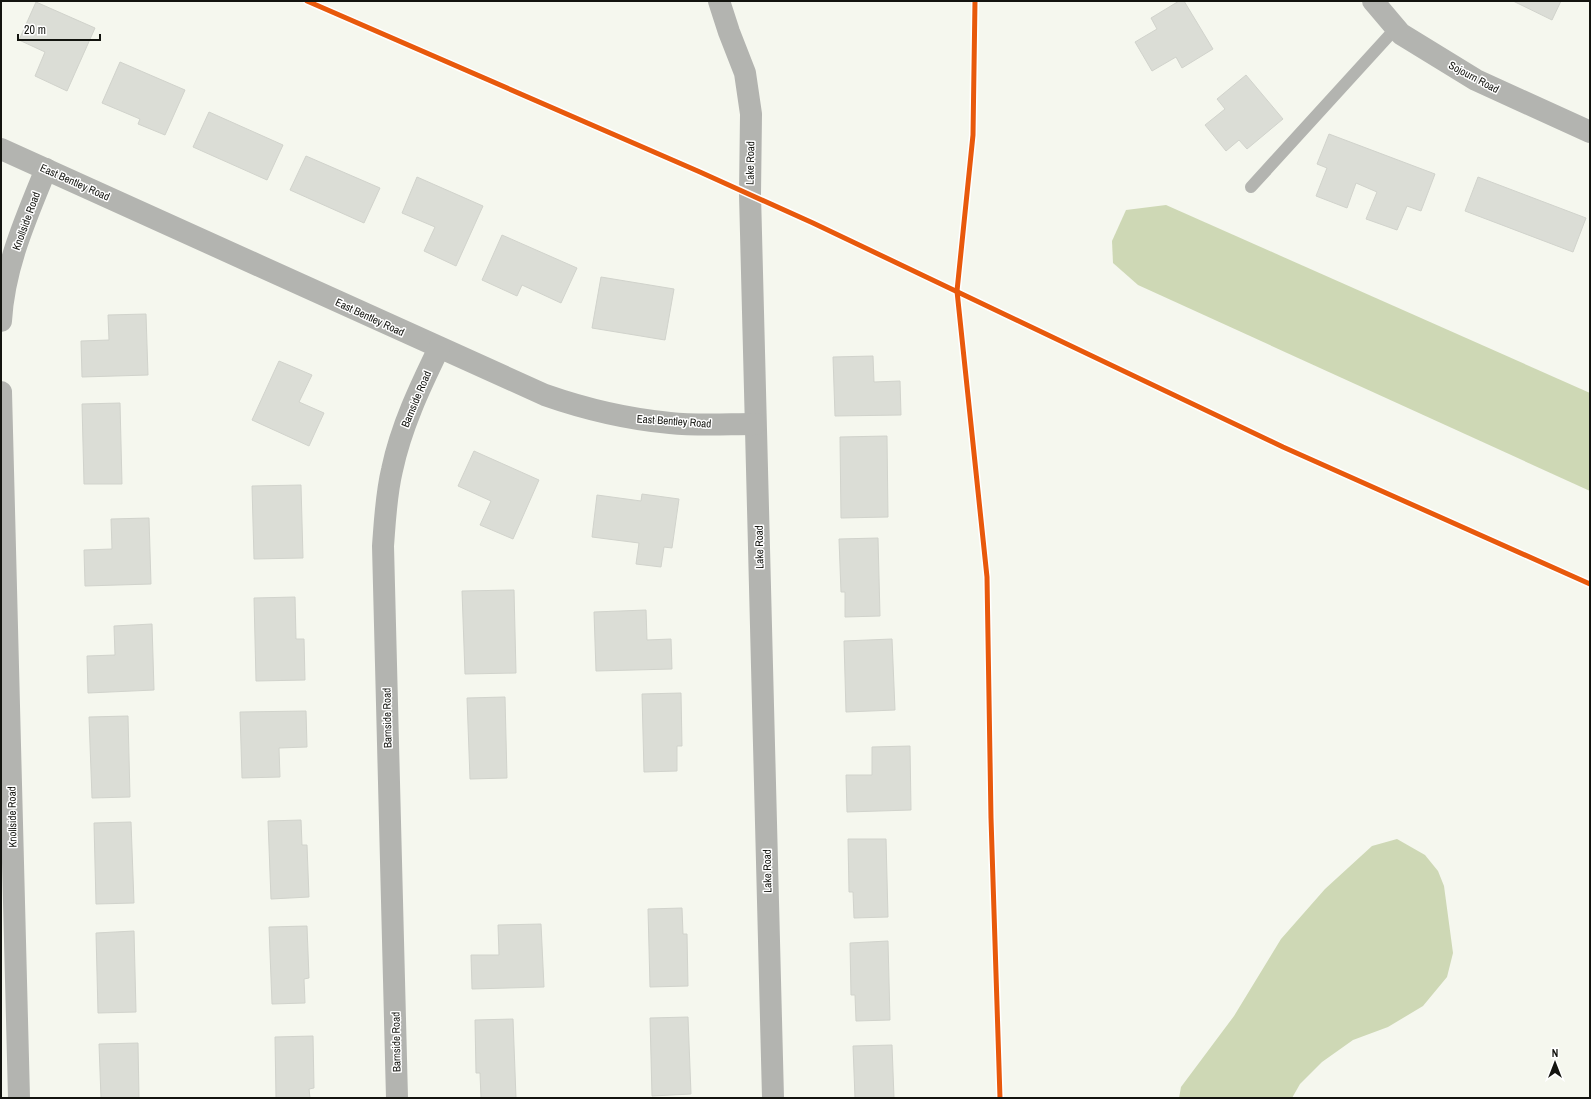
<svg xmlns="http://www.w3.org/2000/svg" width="1591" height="1099" font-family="'Archivo Narrow',sans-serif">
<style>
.water{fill:#ced8b5}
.building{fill:#dbddd6;stroke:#d1d3cc}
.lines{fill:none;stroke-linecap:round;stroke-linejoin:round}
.service{stroke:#b3b4b0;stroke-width:12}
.minor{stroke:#b3b4b0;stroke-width:22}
.cycleway-casing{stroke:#fff;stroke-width:8}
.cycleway{stroke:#e8590c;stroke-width:5}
.labels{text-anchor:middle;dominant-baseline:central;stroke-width:3;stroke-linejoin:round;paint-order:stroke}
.street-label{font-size:11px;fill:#13140f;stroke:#fff}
</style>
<rect width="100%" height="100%" fill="#f5f7ee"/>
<!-- water -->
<g class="water">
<path d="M1166,205L1590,393V491L1138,285L1113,263L1112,241L1126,210Z"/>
<path d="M1397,839L1425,855L1438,871L1444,886L1453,953L1447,977L1423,1006L1388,1027L1353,1040L1322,1062L1300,1084L1292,1098H1179L1181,1087L1234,1016L1281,939L1325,889L1372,846Z"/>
</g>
<!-- building -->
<g class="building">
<path d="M1179,1H1184L1213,49L1182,68L1176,57L1152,71L1135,42L1157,29L1151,18Z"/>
<path d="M1513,1H1561L1552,20Z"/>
<path d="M36,2L95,28L67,91L35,76L45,52L19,40Z"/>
<path d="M120,62L185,90L165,135L138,124L140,119L102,103Z"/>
<path d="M1246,75L1283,119L1247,149L1239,140L1226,151L1205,125L1225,109L1217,99Z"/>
<path d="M209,112L283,145L267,180L193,147Z"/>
<path d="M1329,134L1435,174L1421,211L1407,206L1397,230L1366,219L1377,192L1356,183L1347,208L1316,196L1327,168L1317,164Z"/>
<path d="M306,156L380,188L364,223L290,190Z"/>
<path d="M417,177L483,206L456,266L424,251L435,227L402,213Z"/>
<path d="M1478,177L1586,218L1573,252L1465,211Z"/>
<path d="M502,235L577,268L561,303L522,285L517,296L482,280Z"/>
<path d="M601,277L674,289L665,340L592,328Z"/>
<path d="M146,314L148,375L82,377L81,341L109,340L108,315Z"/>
<path d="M873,356L874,382L900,381L901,415L835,416L833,357Z"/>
<path d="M279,361L312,375L299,402L324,413L309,446L252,420Z"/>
<path d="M120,403L122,484H84L82,404Z"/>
<path d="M887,436L888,517L841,518L840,437Z"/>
<path d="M474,451L539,480L513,539L480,525L491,501L458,486Z"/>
<path d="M301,485L303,558L254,559L252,486Z"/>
<path d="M642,494L679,499L672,548L664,547L661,567L636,564L639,543L592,537L597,495L641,501Z"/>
<path d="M149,518L151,584L85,586L84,550L112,549L111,519Z"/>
<path d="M878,538L880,616L845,617V592H841L839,539Z"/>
<path d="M514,590L516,673L465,674L462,591Z"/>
<path d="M295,597L296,639H304L305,680L256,681L254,598Z"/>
<path d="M646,610L647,640L671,639L672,669L596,671L594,612Z"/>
<path d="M152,624L154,690L88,693L87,656L115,655L114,626Z"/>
<path d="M892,639L895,710L846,712L844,641Z"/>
<path d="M681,693L682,746H677V771L644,772L642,694Z"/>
<path d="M505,697L507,778L470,779L467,698Z"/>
<path d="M306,711L307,747L279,748L280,777L242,778L240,712Z"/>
<path d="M128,716L130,797L92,798L89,717Z"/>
<path d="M910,746L911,810L847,812L846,775H872V747Z"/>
<path d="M301,820L302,845H307L309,897L271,899L268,821Z"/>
<path d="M131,822L134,903L96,904L94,823Z"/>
<path d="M848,839H886L888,917L854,918L853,892H849Z"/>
<path d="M682,908L683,934H687L688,986L650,987L648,909Z"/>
<path d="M541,924L544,987L472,989L471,955H499L498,925Z"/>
<path d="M307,926L309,978L304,979L305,1003L272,1004L269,927Z"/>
<path d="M134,931L136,1012L98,1013L96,933Z"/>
<path d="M888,941L890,1020L856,1021L855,995H851L850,943Z"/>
<path d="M688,1017L691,1094L652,1096L650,1018Z"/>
<path d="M513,1019L516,1098H481L480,1073H476L475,1020Z"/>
<path d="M313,1036L314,1088L309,1089L310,1098H276L275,1037Z"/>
<path d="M138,1043L139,1098H101L99,1044Z"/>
<path d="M892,1045L894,1098H855L853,1046Z"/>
</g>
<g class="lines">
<!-- service -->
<path class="service" d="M1251,187L1396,28"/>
<!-- minor -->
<g class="minor">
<path d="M719,1L729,32L745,73L751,114L750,194L773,1098"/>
<path d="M1373,1L1401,34L1476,80L1590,132"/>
<path d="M1,149L545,395C585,409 627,419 670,423C698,426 727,424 755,424"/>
<path d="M1,321C4,267 26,218 46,169"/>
<path d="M1,392L19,1098"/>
<path d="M397,1098L383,546C385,520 386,495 392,470C401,427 420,387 439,348"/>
</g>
<!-- cycleway casing -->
<g class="cycleway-casing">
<g id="cycleway">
<path d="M307,1L700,172L813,223L1283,447L1590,584"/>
<path d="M975,1L973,135L957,291L987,577L991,818L1000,1098"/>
</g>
</g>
<!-- cycleway -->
<use href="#cycleway" class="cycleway"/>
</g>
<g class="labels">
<!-- street labels -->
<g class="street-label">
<text transform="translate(1474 77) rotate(28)">Sojourn Road</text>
<text transform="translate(750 163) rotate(-89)">Lake Road</text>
<text transform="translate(75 182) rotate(24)">East Bentley Road</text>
<text transform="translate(26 221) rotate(-70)">Knollside Road</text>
<text transform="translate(370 317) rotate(25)">East Bentley Road</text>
<text transform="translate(416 399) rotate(-67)">Barnside Road</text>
<text transform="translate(674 421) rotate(4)">East Bentley Road</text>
<text transform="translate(759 547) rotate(-91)">Lake Road</text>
<text transform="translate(387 718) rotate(-91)">Barnside Road</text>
<text transform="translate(12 817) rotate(-91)">Knollside Road</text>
<text transform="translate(767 871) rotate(-91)">Lake Road</text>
<text transform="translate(396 1042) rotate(-91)">Barnside Road</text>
</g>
</g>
<!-- border -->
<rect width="1591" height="1099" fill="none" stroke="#13140f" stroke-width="4"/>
<!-- north arrow -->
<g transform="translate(1555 1063)" stroke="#ffffff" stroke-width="3" paint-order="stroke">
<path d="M0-3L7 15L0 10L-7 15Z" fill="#13140f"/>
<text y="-6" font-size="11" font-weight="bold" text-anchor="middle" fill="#13140f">N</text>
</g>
<!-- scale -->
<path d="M18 34v6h82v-6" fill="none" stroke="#13140f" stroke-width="2"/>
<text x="24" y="34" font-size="12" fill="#13140f" stroke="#ffffff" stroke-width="3" paint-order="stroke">20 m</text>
</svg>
